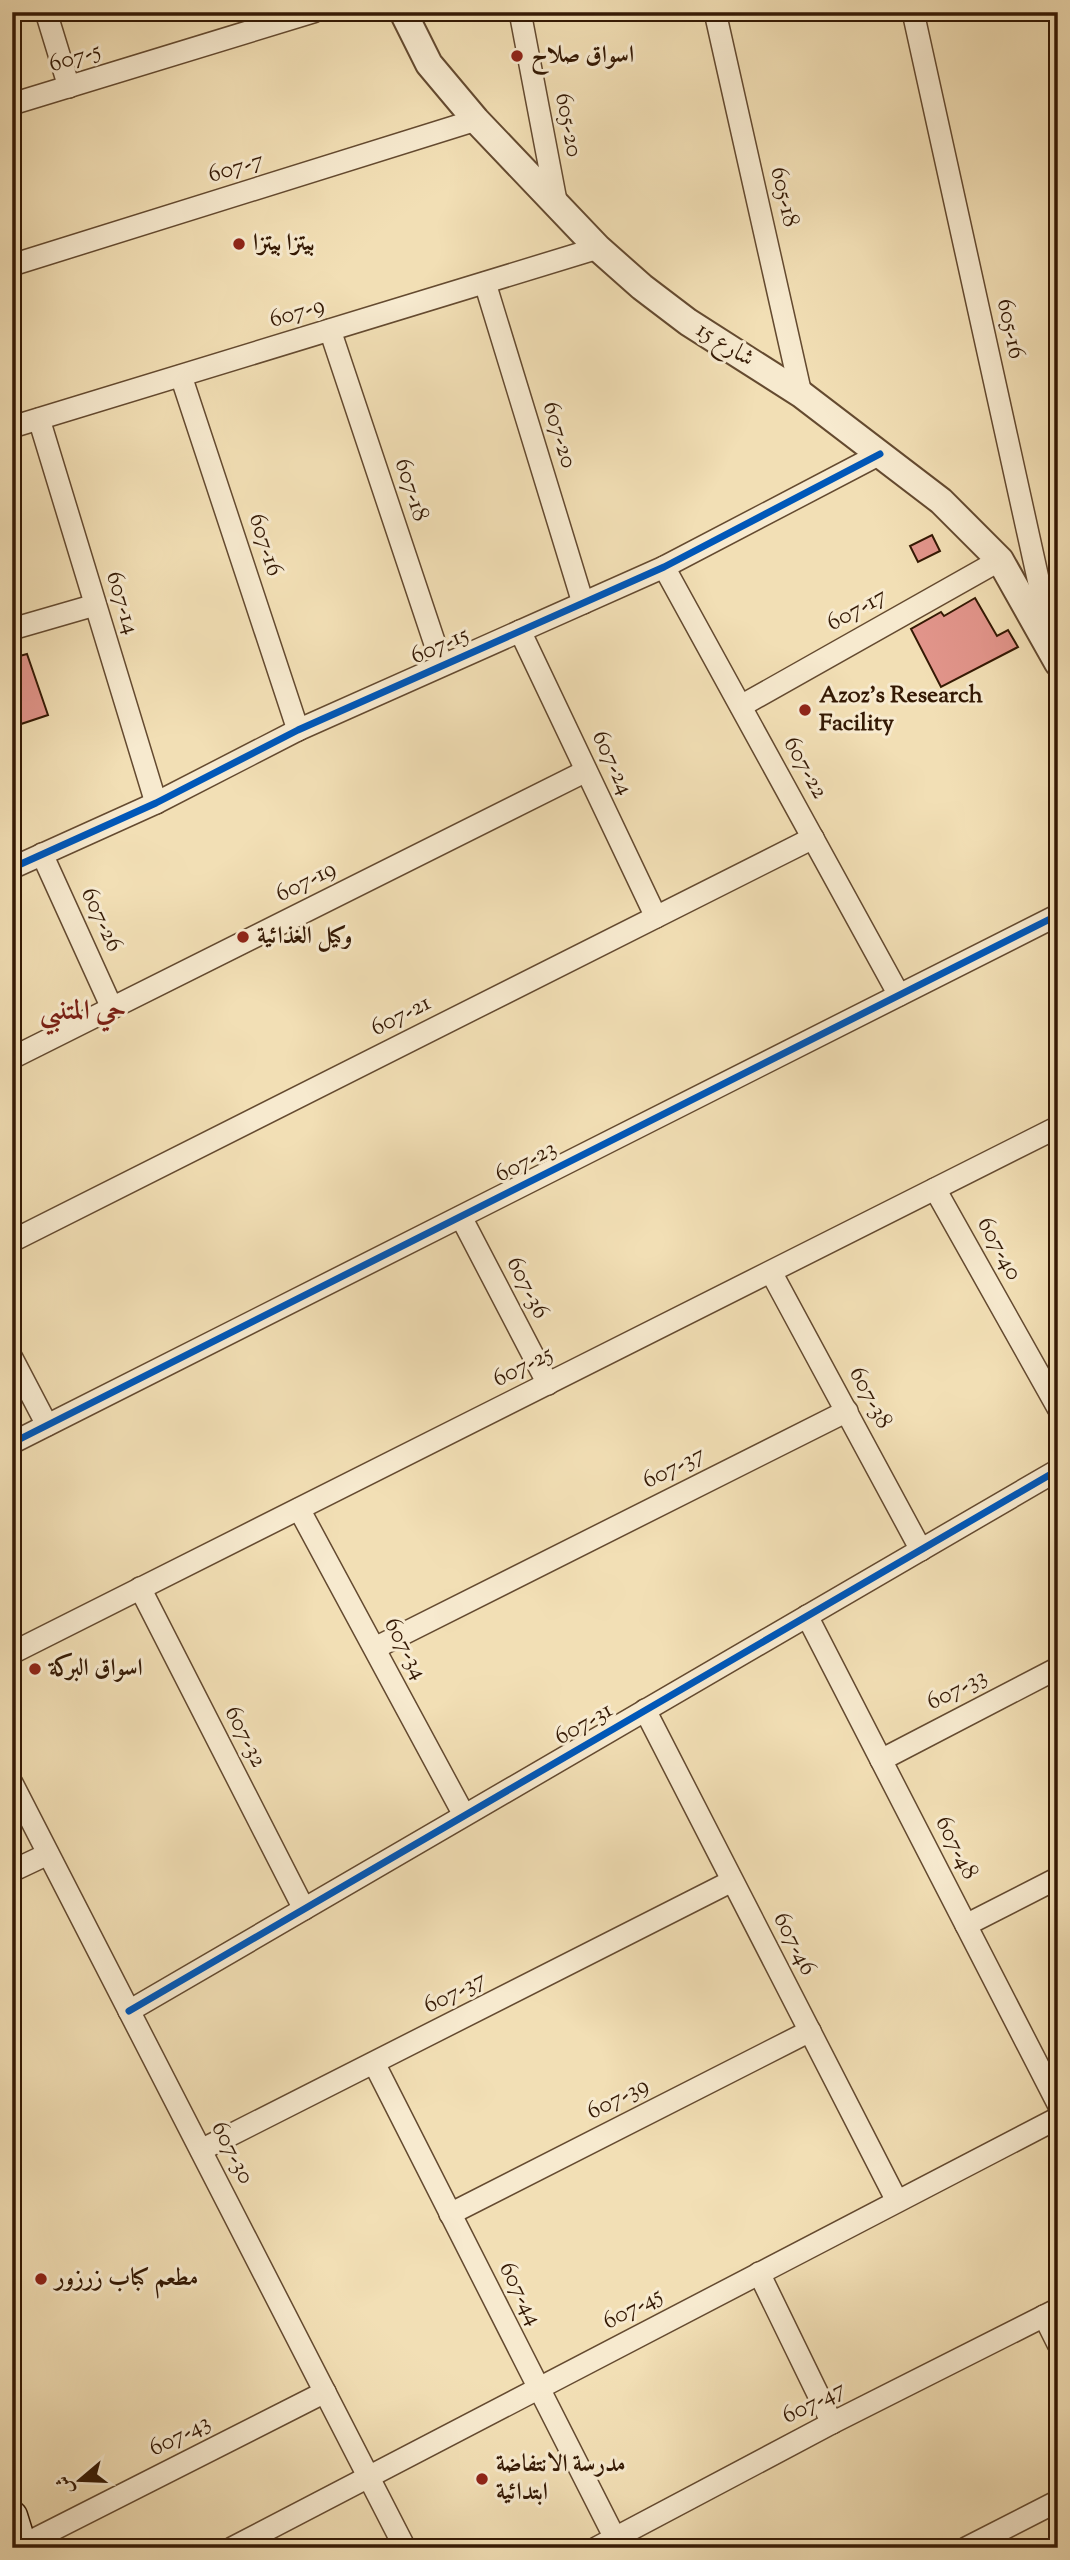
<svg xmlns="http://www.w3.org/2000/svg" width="1070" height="2560" font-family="'Sorts Mill Goudy',Amiri,serif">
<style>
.building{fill:#e2958b;stroke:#341904;stroke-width:2}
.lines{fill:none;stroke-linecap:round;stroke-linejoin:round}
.minor-casing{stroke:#644a30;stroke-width:24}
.tertiary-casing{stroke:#644a30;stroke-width:30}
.secondary-casing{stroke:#341904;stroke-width:33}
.minor{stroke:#f7eacf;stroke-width:21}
.tertiary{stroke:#f7eacf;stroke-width:26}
.secondary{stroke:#f7eacf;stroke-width:30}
.cycleway-casing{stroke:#f7eacf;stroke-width:11}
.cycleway{stroke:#0057b8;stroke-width:7}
.poi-dot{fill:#8f2418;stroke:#f7eacf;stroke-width:2.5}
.labels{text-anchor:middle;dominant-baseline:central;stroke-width:6;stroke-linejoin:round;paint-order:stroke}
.poi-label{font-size:24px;font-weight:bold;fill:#341904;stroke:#f7eacf;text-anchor:start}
.street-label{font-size:24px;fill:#341904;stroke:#f7eacf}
.quarter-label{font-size:28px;font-weight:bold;fill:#7a1f14;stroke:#f7eacf}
</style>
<rect width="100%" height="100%" fill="#f2dfb5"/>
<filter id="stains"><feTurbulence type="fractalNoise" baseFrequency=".00286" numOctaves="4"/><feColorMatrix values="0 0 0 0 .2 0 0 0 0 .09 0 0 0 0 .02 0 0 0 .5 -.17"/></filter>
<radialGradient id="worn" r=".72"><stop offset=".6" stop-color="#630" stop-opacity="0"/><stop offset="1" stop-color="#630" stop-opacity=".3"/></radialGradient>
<!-- building -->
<g class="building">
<path d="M932,535L940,551L918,562L910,546Z"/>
<path d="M975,598L997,636L1008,630L1018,647L941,687L911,629L941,612L944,616Z"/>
<path d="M27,654L48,715L12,727V658Z"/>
</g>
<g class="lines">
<!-- minor casing -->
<g class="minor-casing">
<g id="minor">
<path d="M46,12L69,87"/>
<path d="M520,12L557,206"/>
<path d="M715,12L801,394"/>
<path d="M913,12L1052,642"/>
<path d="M12,104L313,12"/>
<path d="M12,265L476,120"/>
<path d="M485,283L583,603"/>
<path d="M330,330L442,665"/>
<path d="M181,376L298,730"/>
<path d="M39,419L156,803"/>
<path d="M12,427L598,248"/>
<path d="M664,567L899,995"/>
<path d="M12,629L95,605"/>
<path d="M520,631L656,917"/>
<path d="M741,706L1000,560"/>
<path d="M42,854L112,1008"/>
<path d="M12,868L156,803L298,730L664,567L880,454"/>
<path d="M12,1058L586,771"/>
<path d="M935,1189L1058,1408"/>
<path d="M461,1217L548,1384"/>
<path d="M12,1241L813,838"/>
<path d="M771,1272L921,1550"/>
<path d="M12,1358L47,1425"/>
<path d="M12,1443L1058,915"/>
<path d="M299,1509L464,1815"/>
<path d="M140,1588L304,1909"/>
<path d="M807,1616L1058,2104"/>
<path d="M375,1648L847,1411"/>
<path d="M12,1653L1058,1127"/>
<path d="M645,1710L897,2201"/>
<path d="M881,1760L1058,1668"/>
<path d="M12,1783L405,2548"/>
<path d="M12,1871L48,1854"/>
<path d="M966,1925L1058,1878"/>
<path d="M129,2011L1058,1470"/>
<path d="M374,2063L620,2548"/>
<path d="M201,2150L732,1881"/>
<path d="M450,2214L810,2031"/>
<path d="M759,2273L832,2423"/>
<path d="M1044,2316L1058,2344"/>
<path d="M21,2546L325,2392"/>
<path d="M232,2548L1058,2118"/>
<path d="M596,2548L832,2423L1058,2309"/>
<path d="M966,2548L1058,2501"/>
</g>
</g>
<!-- tertiary casing -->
<g class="tertiary-casing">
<path id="tertiary" d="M403,12L429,64L476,120L598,248L642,287L688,322L801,394L941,501L1000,560L1058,663"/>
</g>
<!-- secondary casing -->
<g class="secondary-casing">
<path id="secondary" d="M12,2516L22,2548"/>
</g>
<!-- minor -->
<use href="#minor" class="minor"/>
<!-- tertiary -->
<use href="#tertiary" class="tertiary"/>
<!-- secondary -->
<use href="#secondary" class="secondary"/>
<!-- cycleway casing -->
<g class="cycleway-casing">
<g id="cycleway">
<path d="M12,868L156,803L298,730L664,567L880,454"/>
<path d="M12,1443L1058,915"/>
<path d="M129,2011L1058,1470"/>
</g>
</g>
<!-- cycleway -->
<use href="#cycleway" class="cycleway"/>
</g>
<!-- markers -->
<g class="poi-dot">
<circle cx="517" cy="56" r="7"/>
<circle cx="239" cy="244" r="7"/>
<circle cx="805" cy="710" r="7"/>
<circle cx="243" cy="937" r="7"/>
<circle cx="35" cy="1669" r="7"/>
<circle cx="41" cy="2279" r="7"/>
<circle cx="482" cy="2479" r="7"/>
</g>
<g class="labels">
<!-- poi labels -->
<g class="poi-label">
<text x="531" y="56">اسواق صلاح</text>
<text x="253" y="244">بيتزا بيتزا</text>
<text x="819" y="696">Azoz's Research<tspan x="819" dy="28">Facility</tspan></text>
<text x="257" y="937">وكيل الغذائية</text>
<text x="49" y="1669">اسواق البركة</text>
<text x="55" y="2279">مطعم كباب زرزور</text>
<text x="496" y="2465">مدرسة الانتفاضة<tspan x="496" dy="28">ابتدائية</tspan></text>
</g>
<!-- street labels -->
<g class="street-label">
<text transform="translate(75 58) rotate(-17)">607-5</text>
<text transform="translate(568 125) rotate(79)">605-20</text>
<text transform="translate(236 168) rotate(-17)">607-7</text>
<text transform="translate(784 197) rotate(77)">605-18</text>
<text transform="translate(297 313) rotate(-17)">607-9</text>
<text transform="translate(1010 329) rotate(78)">605-16</text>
<text transform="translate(725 345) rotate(32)">شارع 15</text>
<text transform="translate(559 435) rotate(73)">607-20</text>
<text transform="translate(411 490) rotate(72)">607-18</text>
<text transform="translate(265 545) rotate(72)">607-16</text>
<text transform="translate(122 603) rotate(73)">607-14</text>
<text transform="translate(857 610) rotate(-29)">607-17</text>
<text transform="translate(440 646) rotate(-24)">607-15</text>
<text transform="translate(612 763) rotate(65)">607-24</text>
<text transform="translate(805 768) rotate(61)">607-22</text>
<text transform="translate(306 882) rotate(-27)">607-19</text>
<text transform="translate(101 920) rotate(65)">607-26</text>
<text transform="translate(401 1016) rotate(-27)">607-21</text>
<text transform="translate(526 1162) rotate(-27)">607-23</text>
<text transform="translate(999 1249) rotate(61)">607-40</text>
<text transform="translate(527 1288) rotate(63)">607-36</text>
<text transform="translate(523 1367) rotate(-27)">607-25</text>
<text transform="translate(870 1398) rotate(62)">607-38</text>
<text transform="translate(674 1468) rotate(-27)">607-37</text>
<text transform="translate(405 1649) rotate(62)">607-34</text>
<text transform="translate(957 1690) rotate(-27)">607-33</text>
<text transform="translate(584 1724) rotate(-30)">607-31</text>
<text transform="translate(245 1737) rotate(63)">607-32</text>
<text transform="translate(956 1848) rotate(63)">607-48</text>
<text transform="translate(794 1944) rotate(63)">607-46</text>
<text transform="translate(455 1993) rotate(-27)">607-37</text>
<text transform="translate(618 2099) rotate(-27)">607-39</text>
<text transform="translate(232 2153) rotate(63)">607-30</text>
<text transform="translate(520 2294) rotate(63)">607-44</text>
<text transform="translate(633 2309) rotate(-28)">607-45</text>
<text transform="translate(814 2403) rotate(-27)">607-47</text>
<text transform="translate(180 2436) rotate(-27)">607-43</text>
</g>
<!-- quarter labels -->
<g class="quarter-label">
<text x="83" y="1012">حي المتنبي</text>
</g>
</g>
<!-- margin -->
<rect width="1070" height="2560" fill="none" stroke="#f2dfb5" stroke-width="42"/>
<rect x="14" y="14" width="1042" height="2532" fill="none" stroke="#341904" stroke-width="3.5"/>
<rect x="21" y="21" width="1028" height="2518" fill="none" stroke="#341904" stroke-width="2"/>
<!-- north arrow -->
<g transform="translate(80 2480) rotate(251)" stroke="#f7eacf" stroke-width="5" paint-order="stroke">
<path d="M0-5L12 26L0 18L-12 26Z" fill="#341904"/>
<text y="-10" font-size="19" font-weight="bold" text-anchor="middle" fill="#341904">ش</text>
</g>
<rect width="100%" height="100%" filter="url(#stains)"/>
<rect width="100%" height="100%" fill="url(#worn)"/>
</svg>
